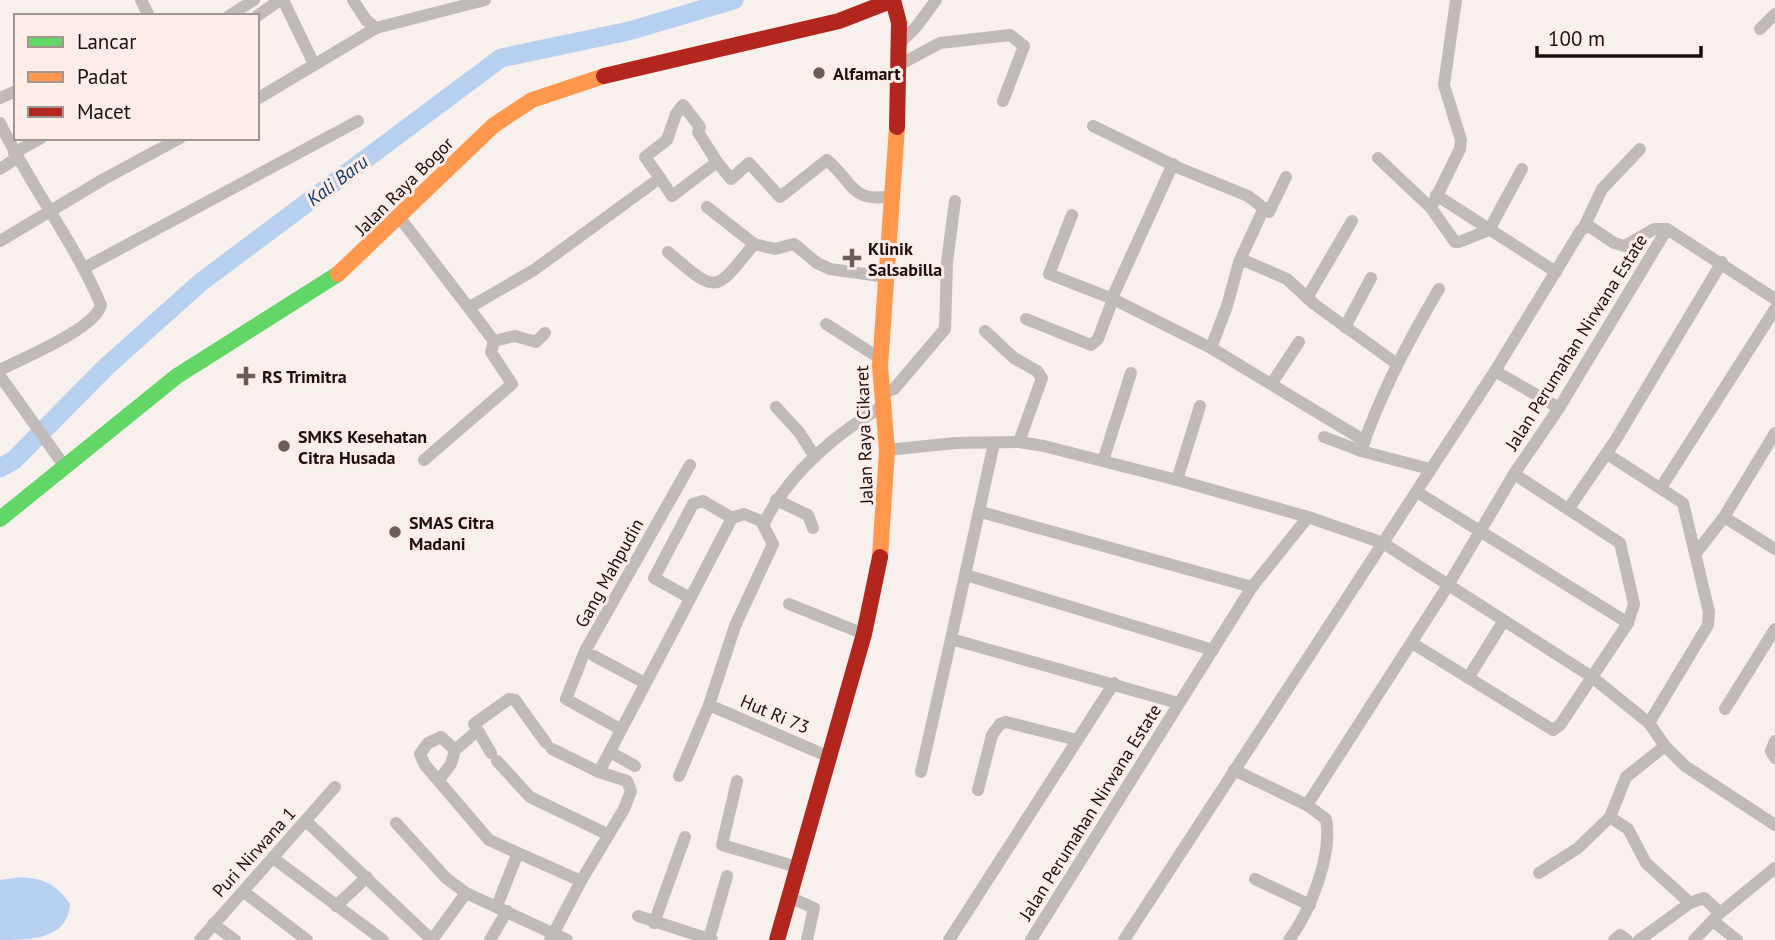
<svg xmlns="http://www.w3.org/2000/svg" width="1775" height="940" font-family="'PT Sans',sans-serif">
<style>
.water{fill:#b8d0f0}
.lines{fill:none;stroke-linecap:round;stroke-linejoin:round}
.river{stroke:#b8d0f0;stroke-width:19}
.street{stroke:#c0bab9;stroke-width:12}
.fast{stroke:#63d668;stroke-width:16}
.slow{stroke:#ff974d;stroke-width:16}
.jam{stroke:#b3261e;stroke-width:16}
.poi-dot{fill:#6a5e5b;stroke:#fdede8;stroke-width:2.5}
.labels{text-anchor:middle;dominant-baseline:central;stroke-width:6;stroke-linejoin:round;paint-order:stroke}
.poi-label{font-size:18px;font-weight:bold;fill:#1d100c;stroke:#fdede8;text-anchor:start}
.street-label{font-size:18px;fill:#1d100c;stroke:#fdede8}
.water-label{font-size:19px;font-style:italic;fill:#0d3969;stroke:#fdede8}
</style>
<rect width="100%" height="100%" fill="#f8f0ed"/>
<!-- water -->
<path class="water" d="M21,877C45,879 56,884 70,904C68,940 29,940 0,940V880Z"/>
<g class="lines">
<!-- river -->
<path class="river" d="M0,468L14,460L107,366L201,282L501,58L629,31L734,0"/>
<!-- street -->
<g class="street">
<path d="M141,0L149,16"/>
<path d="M283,0L314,64"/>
<path d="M353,0L366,20L376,28L485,0"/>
<path d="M229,16L254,0"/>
<path d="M257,16L280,0"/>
<path d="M1760,29L1775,14"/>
<path d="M900,43L917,26L936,0"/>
<path d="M899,65L940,43L1010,35L1024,46L1003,101"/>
<path d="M0,98L16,91"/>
<path d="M257,99L376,28"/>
<path d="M0,123C30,186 74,241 101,305C95,329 23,358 0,370"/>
<path d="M1093,126L1179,168L1248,196L1269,212L1286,177"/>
<path d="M14,153L41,138"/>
<path d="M1378,158L1431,208L1455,242H1459L1489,230L1522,169"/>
<path d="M0,169L17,158"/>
<path d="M660,178L645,157L667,140L676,114L683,105L700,127L698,132L717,162"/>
<path d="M1436,195L1556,272"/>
<path d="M707,207L754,244L775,249L794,244L817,263L830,269L887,277"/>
<path d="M1431,208L1460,149L1461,140L1444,85L1456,0"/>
<path d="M1072,215L1049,274L1113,299L1211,348L1365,441"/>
<path d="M400,218L494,341L491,352L512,384L424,460"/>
<path d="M1584,227L1602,189L1640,149"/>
<path d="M0,241L104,179L180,138"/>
<path d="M668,252C717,294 714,294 754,244"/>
<path d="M1239,262L1264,208"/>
<path d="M84,268L358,121"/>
<path d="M1112,298L1173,164"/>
<path d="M1307,298L1352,221"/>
<path d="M470,307L534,270L660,178L672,196L717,162L731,179L749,163L780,197L827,160C855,184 851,203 892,196"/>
<path d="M1026,319L1091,345L1098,339L1113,299"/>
<path d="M826,324L881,359"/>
<path d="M1345,327L1371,278"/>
<path d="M985,331L1014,358L1037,371L1042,378L1019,442"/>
<path d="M494,341L515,336L536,342L545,333"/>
<path d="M1211,348L1227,306L1238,266L1243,260L1287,279L1314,304L1397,364"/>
<path d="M1495,371L1559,408"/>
<path d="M0,376L65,467"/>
<path d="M1272,383L1299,342"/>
<path d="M881,394L894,389L945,329L947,262L955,201"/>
<path d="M776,407L799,432L815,457"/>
<path d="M1324,437L1361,451L1430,469"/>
<path d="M994,443L951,639L1178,703"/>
<path d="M887,450L955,443L1019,442L1044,446L1177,480L1308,517L1383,543L1592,677L1649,723L1665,746L1685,766L1775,825"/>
<path d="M1361,451C1380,394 1408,341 1439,289"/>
<path d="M1607,454L1683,503L1709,612L1708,625L1649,723"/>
<path d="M1103,461L1131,373"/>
<path d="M1177,480L1200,406"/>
<path d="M1662,486L1775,309"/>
<path d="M1417,492L1628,623"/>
<path d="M776,500L808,515L813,528"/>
<path d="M1569,508L1615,441L1722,262"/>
<path d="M981,512L1252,587"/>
<path d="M1724,517L1775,549"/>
<path d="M764,523C790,472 834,435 883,406"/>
<path d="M1696,553L1724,517L1775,433"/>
<path d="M966,575L1213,650"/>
<path d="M789,604L864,634"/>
<path d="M1412,643L1553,730L1560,725L1628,623L1634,604L1620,543L1514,474"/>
<path d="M594,656L645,683"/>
<path d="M1468,678L1503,622"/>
<path d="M709,705L827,756"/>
<path d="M1725,709L1775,629"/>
<path d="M620,729L566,699L585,651L690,465"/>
<path d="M1775,741L1771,751L1775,758"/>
<path d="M1665,746L1626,777L1610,817L1628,829L1646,863L1690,903L1704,898L1720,913"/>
<path d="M552,749L599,772"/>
<path d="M455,750L441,737L428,743L420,754L425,765L489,840L581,881"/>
<path d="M455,750L477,731"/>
<path d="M610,752L635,766"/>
<path d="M491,753L474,724L509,699L515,700L546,743"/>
<path d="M497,761L530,797L609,835"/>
<path d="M1234,770L1307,805L1326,819C1333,854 1310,912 1289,940"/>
<path d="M921,772L951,639"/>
<path d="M679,776L709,705L735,626L773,544L761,521L744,514L732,518"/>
<path d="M439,780L451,764L455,750"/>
<path d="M737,781L722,845L797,867"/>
<path d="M978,790L992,735L1000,724L1006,722L1077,740"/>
<path d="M1307,805L1447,587L1514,474L1559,408L1667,229"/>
<path d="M306,821L432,940"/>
<path d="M396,823L446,878L466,893L567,940"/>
<path d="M273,858L383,940"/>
<path d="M1539,873L1578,848L1610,817"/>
<path d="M1255,879L1310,905"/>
<path d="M244,892L307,940"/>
<path d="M789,897L814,908L807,940"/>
<path d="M336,906L367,877"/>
<path d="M497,906L517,855"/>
<path d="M638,916L712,940"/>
<path d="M1713,921L1737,940"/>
<path d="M654,923L685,837"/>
<path d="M213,924L235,940"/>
<path d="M709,939L727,876"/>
<path d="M200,940L335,787"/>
<path d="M432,940L466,893"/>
<path d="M490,940L507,911"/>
<path d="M550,940L581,881L624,809L631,791L627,781L599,772C644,687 688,603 732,518L703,501L693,504L654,578L690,598"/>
<path d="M949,940L1114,683"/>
<path d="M1031,940L1252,587L1308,517"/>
<path d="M1124,940L1495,371L1581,230L1589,226L1614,243L1625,246L1654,229H1667L1775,299"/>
<path d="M1614,940L1620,935L1627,940"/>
<path d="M1639,940L1690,903"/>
<path d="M1694,940L1720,913L1775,868"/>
</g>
<!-- fast -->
<path class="fast" d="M0,519L177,376L338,274"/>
<!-- slow -->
<g class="slow">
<path d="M338,274L494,125L532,100L604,76"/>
<path d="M880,557L887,450L880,366L897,127"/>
</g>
<!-- jam -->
<g class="jam">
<path d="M893,0L899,23L897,127"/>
<path d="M604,76L839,21L893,0"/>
<path d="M777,940L864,634L880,557"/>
</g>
</g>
<!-- markers -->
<g class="poi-dot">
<circle cx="819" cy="73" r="7"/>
<path d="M848.5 247.5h7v7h7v7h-7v7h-7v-7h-7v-7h7z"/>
<path d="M242.5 365.5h7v7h7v7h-7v7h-7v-7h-7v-7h7z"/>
<circle cx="284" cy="446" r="7"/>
<circle cx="395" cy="532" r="7"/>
</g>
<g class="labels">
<!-- poi labels -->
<g class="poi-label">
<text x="833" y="73">Alfamart</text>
<text x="868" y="248">Klinik<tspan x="868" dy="21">Salsabilla</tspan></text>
<text x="262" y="376">RS Trimitra</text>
<text x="298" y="436">SMKS Kesehatan<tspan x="298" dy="21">Citra Husada</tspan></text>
<text x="409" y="522">SMAS Citra<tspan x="409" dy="21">Madani</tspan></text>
</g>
<!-- street labels -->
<g class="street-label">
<text transform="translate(404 186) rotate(-45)">Jalan Raya Bogor</text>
<text transform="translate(1576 342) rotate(-58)">Jalan Perumahan Nirwana Estate</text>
<text transform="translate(864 435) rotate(-92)">Jalan Raya Cikaret</text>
<text transform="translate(609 573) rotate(-61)">Gang Mahpudin</text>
<text transform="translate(775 714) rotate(23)">Hut Ri 73</text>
<text transform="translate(1090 812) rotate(-58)">Jalan Perumahan Nirwana Estate</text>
<text transform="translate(254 852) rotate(-48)">Puri Nirwana 1</text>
</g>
<!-- water labels -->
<g class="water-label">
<text transform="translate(337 180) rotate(-37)">Kali Baru</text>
</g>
</g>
<!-- legend -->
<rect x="14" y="14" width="245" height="126" fill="#fdede8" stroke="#a39590" stroke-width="2"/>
<rect x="28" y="37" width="35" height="10" fill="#63d668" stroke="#a39590" stroke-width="2"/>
<text x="77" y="49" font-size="21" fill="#1d100c">Lancar</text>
<rect x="28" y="72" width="35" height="10" fill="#ff974d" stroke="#a39590" stroke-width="2"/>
<text x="77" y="84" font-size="21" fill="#1d100c">Padat</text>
<rect x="28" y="107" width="35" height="10" fill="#b3261e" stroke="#a39590" stroke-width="2"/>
<text x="77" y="119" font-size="21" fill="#1d100c">Macet</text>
<!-- scale -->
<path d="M1537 46v10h164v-10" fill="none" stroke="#1d100c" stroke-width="3.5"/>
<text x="1548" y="46" font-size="21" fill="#1d100c" stroke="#fdede8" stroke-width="5" paint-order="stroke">100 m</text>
</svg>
